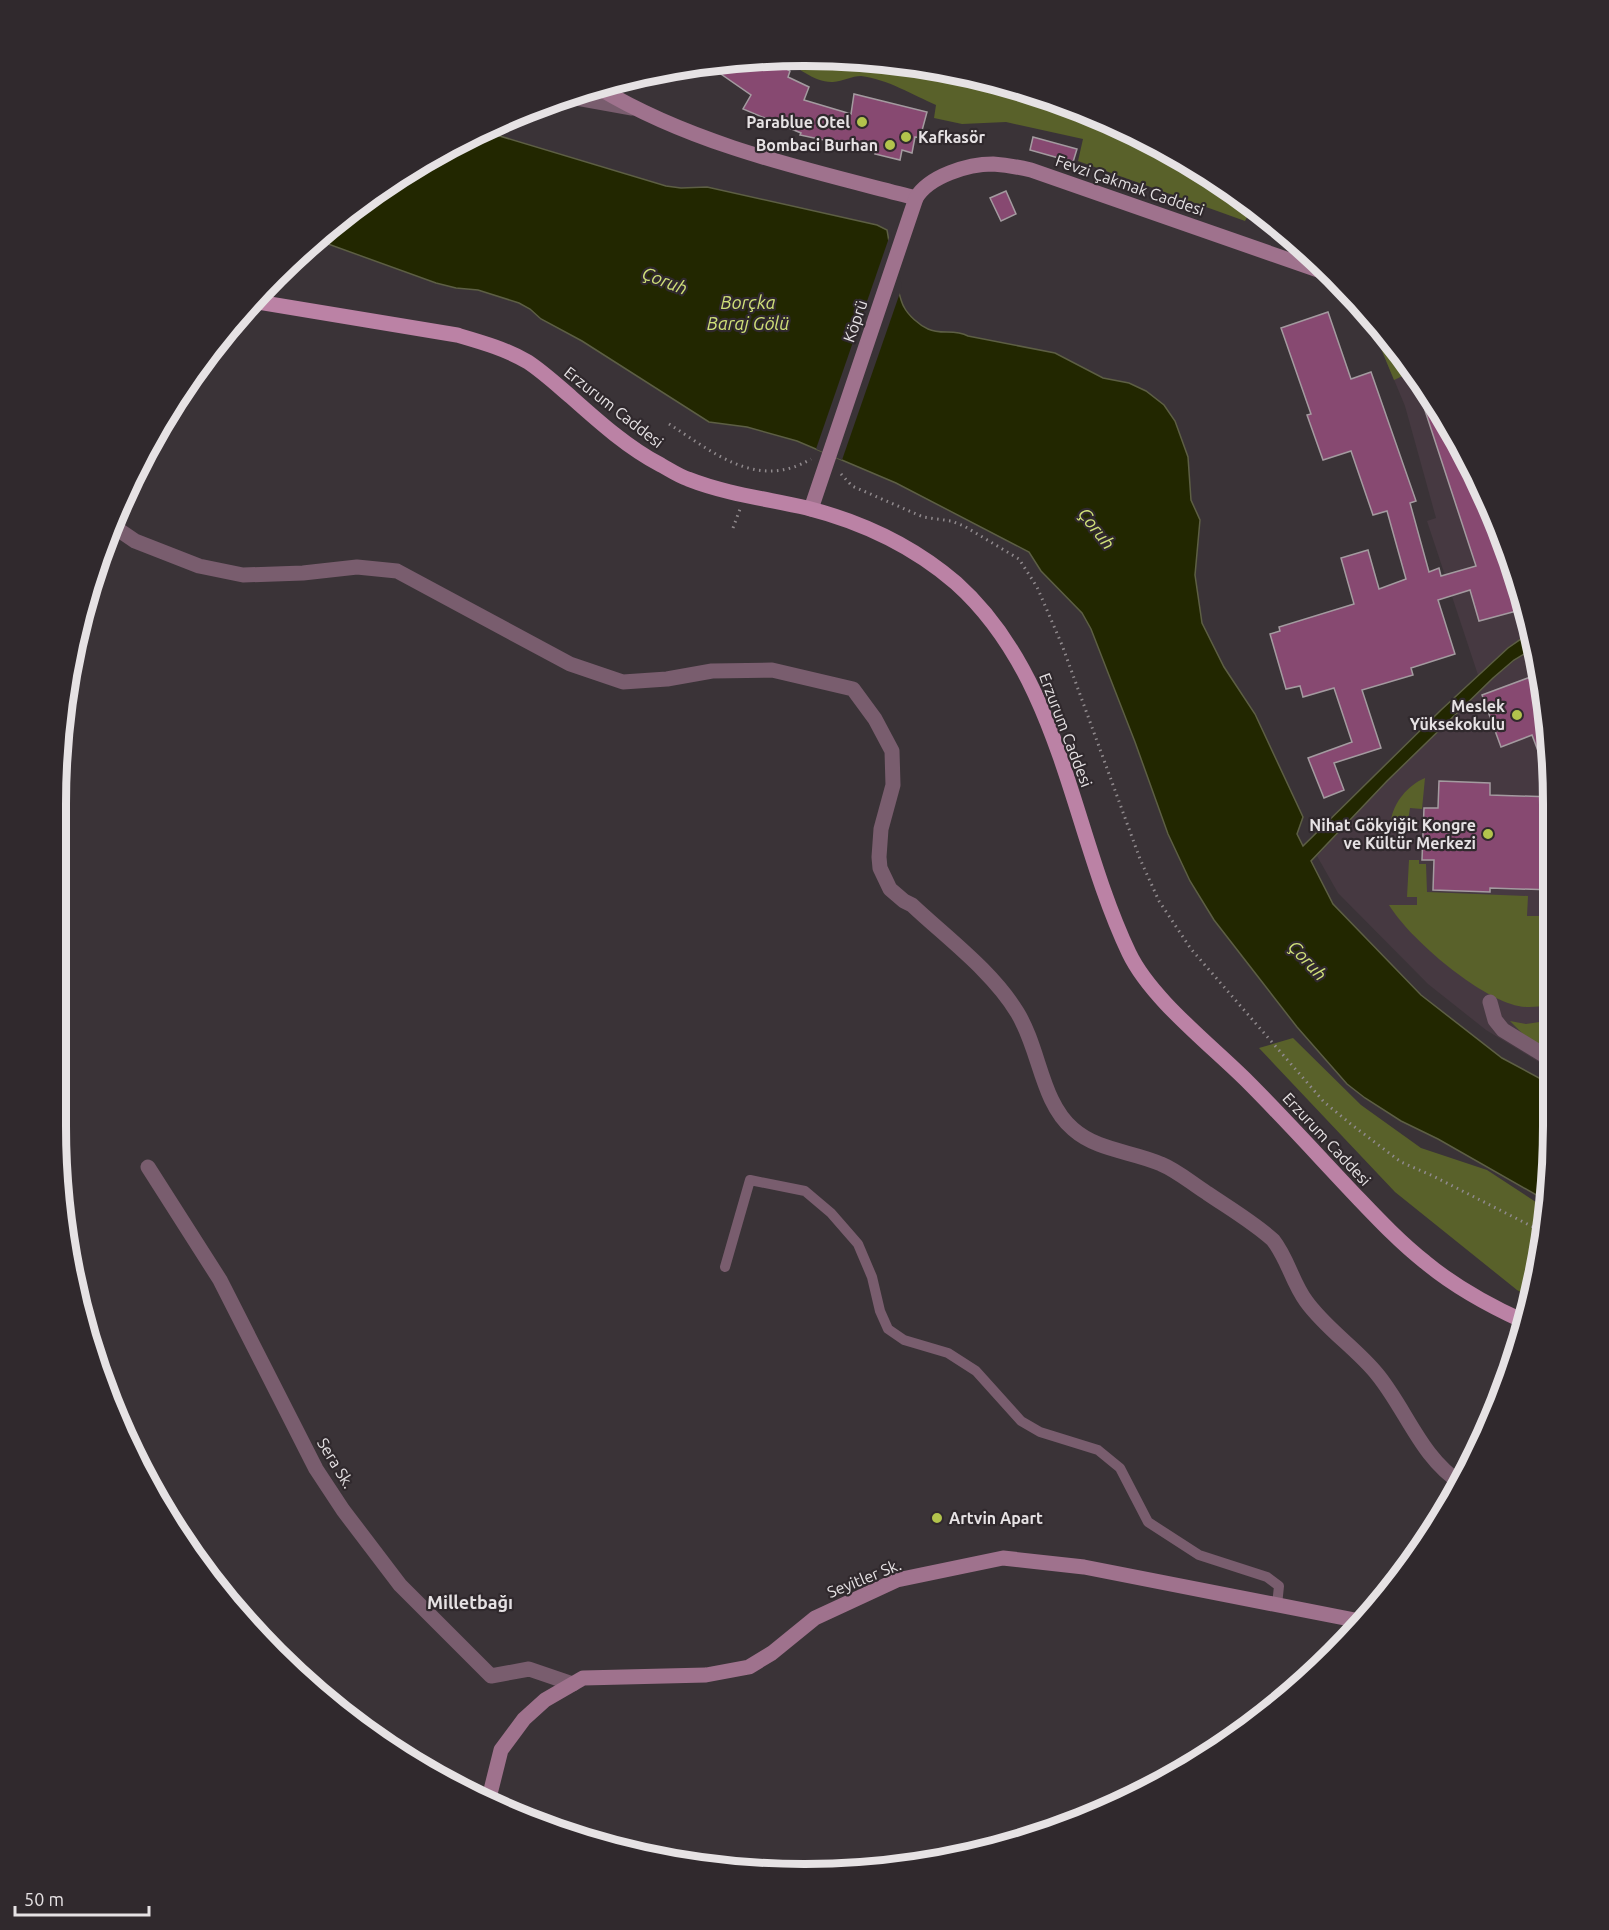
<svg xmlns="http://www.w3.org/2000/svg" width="1609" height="1930" font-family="Ubuntu,sans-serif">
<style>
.built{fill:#463941}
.green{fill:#59612a}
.water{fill:#222700;stroke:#5d5f44;stroke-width:1.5}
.pier{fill:#3a3337}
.building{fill:#874971;stroke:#a49ba0;stroke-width:1.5}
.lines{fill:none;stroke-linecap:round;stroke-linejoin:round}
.path{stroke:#908a8d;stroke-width:3;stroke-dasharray:1.5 4.5;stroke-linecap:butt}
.lane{stroke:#795d6e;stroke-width:10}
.street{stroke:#795d6e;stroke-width:15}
.secondary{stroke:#9f728d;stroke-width:15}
.primary{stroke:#bb82a5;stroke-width:15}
.poi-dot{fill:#b2c34c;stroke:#30292d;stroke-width:2}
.labels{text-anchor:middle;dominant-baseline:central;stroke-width:4.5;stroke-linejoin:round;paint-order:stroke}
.poi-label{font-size:16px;font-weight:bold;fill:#e6e2e4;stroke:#30292d;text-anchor:end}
.street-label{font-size:16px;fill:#e6e2e4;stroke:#30292d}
.water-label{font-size:18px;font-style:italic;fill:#d0e079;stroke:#30292d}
.neighbourhood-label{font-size:18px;font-weight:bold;fill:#e6e2e4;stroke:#30292d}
.rim{fill:none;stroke:#e6e2e4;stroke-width:8}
</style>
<rect width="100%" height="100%" fill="#3a3337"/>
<!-- built -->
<g class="built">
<path d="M1370,322L1374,323L1427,388L1496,518L1531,632L1508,648L1478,675L1427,521L1436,518L1405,406Z"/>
<path d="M1536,647L1539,658L1553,804L1552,1070L1486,1030L1428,984L1338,893L1317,856L1387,781L1493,678L1514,661Z"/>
</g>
<!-- green -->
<g class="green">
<path d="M804,56L950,70L1091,112L1220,182L1252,208L1245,221L1078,161L1083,139L1006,122L962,124L934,118L936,105C913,95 887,79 861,76C852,76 843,81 833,82C815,83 797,67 783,58Z"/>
<path d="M1370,322L1374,323L1413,371L1394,380Z"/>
<path d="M1425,778L1422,809L1410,808L1408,821H1391C1393,803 1408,785 1425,778Z"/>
<path d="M1409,860H1419V864H1426L1427,892L1528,896L1527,916H1553V1004C1539,1007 1524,1009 1511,1004C1473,992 1410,939 1389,905H1417V897H1407Z"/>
<path d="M1553,1020L1552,1052L1524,1035L1510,1021L1526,1024Z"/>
<path d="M1293,1038L1361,1105L1421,1148L1487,1170L1545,1208L1528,1296L1517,1290L1395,1192L1259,1048Z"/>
</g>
<!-- water -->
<path class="water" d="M483,131L666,186L681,188L707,187L877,225L887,230C890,246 897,296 904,307C908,315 919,325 928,329C941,335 954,329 968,336L1055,353L1103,378L1129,383L1146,391L1164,405L1175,421L1188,457L1191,500L1200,520L1195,575L1202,623L1224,667L1255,714L1303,817L1297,834L1303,846L1441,710L1508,648L1531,632L1536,647L1514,660L1493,678L1387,781L1311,861L1333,904L1421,995L1502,1058L1552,1085V1175L1547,1201L1438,1139L1401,1121L1365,1098L1347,1084L1297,1027L1214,920L1190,881L1168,834L1135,742L1091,629L1082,613L1041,571L1029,552L896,483L797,441L747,427L709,422L582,341L541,319L530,309L519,303L478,290L456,288L436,283L317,240L389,182Z"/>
<!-- pier -->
<path class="pier" d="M891,232L902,287L842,460L816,449Z"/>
<!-- building -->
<g class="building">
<path d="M770,59L790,71L788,77L809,87L804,100L851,114L854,94L927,112L920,138L915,137L912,153L902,150L900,160L875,154L876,151L800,135L801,133L743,109L751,95L708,65Z"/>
<path d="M1033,137L1077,149L1073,162L1030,150Z"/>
<path d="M1006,191L1016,214L1001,221L990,198Z"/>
<path d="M1328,312L1351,379L1371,372L1416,501L1410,503L1429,572L1439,568L1441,576L1476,566L1416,383L1421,381L1427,388L1496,518L1524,609L1479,621L1470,590L1438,600L1455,654L1411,668L1413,675L1362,690L1381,748L1334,763L1344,790L1324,798L1308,758L1352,742L1334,688L1303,697L1300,686L1286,689L1270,634L1280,631L1279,627L1354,604L1341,558L1368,550L1379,589L1406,579L1387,511L1373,515L1351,451L1323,460L1307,415L1311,414L1281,328Z"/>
<path d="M1541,673L1550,771L1546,772L1532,735L1501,747L1482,695Z"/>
<path d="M1439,781L1490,783V795L1553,797V890L1490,888V892L1433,890L1434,860H1422L1424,808H1438Z"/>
</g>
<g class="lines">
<!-- path -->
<g class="path">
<path d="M669,424C713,452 757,491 811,459"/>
<path d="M841,474L852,486L923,517L951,521L964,526L1019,559L1037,587L1062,645L1140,859L1159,901L1191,949L1324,1102L1352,1125L1401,1162L1433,1176L1541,1231"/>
<path d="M733,528L740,509"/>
</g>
<!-- lane -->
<path class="lane" d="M725,1267L750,1180L805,1191L831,1213L858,1244L872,1277L880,1311L888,1329L904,1340L948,1353L976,1371L1021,1421L1040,1432L1098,1450L1120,1468L1148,1522L1199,1555L1267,1577L1279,1586L1277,1605"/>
<!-- street -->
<g class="street">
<path d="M571,97L632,108"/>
<path d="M113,526L135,541L199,566L243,575L303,573L357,567L397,571L570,664L623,682L667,679L712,671L772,670L853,689L875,719L892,751L893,785L881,829L879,857L880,868L890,889L904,901L912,905C947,938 992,971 1017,1012C1040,1049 1041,1102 1073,1129C1098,1151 1132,1151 1161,1164C1178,1171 1191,1183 1207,1193C1229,1208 1253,1222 1273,1240C1288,1259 1292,1282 1306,1301C1326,1329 1356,1348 1377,1374C1406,1409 1421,1458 1461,1483"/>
<path d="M1490,1002L1495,1020L1503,1030L1552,1060"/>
<path d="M148,1167L220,1280L316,1469L343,1510L400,1585L491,1676L529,1669L573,1684"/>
</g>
<!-- secondary -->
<g class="secondary">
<path d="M599,88C695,146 809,170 916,198"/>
<path d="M811,509L916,198C929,176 968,164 993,164C1006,165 1018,167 1031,170L1335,276"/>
<path d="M489,1798L501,1750L524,1719L545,1700L583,1678L706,1675L749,1667L772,1653L815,1618L897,1580L1003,1558L1084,1567L1365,1622"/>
</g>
<!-- primary -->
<path class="primary" d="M252,301L457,335C481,342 506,349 528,362C543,372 556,384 570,396C598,421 628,448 661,465C670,470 679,476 688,479C726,494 768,499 807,508C862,522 913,546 956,583C1062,678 1071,831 1129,953C1151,999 1211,1045 1248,1082C1286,1120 1322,1160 1359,1199C1380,1221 1401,1243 1425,1262C1455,1287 1488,1305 1523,1321"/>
</g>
<!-- markers -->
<g class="poi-dot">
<circle cx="862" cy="122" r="6"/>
<circle cx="906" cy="137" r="6"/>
<circle cx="890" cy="145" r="6"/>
<circle cx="1517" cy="715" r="6"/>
<circle cx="1488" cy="834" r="6"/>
<circle cx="937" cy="1518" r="6"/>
</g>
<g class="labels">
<!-- poi labels -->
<g class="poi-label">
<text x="850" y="122">Parablue Otel</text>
<text x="918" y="137" text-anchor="start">Kafkasör</text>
<text x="878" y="145">Bombaci Burhan</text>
<text x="1505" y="706">Meslek<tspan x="1505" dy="18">Yüksekokulu</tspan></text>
<text x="1476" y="825">Nihat Gökyiğit Kongre<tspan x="1476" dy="18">ve Kültür Merkezi</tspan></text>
<text x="949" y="1518" text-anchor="start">Artvin Apart</text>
</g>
<!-- street labels -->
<g class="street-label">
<text transform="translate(1130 185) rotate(19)">Fevzi Çakmak Caddesi</text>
<text transform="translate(855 321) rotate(-71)">Köprü</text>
<text transform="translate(614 407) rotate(38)">Erzurum Caddesi</text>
<text transform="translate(1066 730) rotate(69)">Erzurum Caddesi</text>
<text transform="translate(1327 1139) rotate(47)">Erzurum Caddesi</text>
<text transform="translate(336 1463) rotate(59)">Sera Sk.</text>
<text transform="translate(864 1578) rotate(-22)">Seyitler Sk.</text>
</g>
<!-- water labels -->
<g class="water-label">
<text transform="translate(665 280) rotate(21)">Çoruh</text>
<text x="748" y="302">Borçka<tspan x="748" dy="21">Baraj Gölü</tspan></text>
<text transform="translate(1097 528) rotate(52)">Çoruh</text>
<text transform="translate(1308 960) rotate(47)">Çoruh</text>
</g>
<!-- neighbourhood labels -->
<g class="neighbourhood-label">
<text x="470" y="1602">Milletbağı</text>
</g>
</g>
<!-- crop -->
<path d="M0 0H1609V1930H0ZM804 66H805A738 738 0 0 1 1543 804V1126A738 738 0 0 1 805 1864H804A738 738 0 0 1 66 1126V804A738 738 0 0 1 804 66Z" fill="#30292d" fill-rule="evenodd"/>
<path class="rim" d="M804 66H805A738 738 0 0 1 1543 804V1126A738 738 0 0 1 805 1864H804A738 738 0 0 1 66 1126V804A738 738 0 0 1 804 66Z"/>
<!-- scale -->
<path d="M15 1906v9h134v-9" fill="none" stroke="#e6e2e4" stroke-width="3"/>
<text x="24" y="1906" font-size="18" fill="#e6e2e4" stroke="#30292d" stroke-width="4.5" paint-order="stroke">50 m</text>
</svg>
